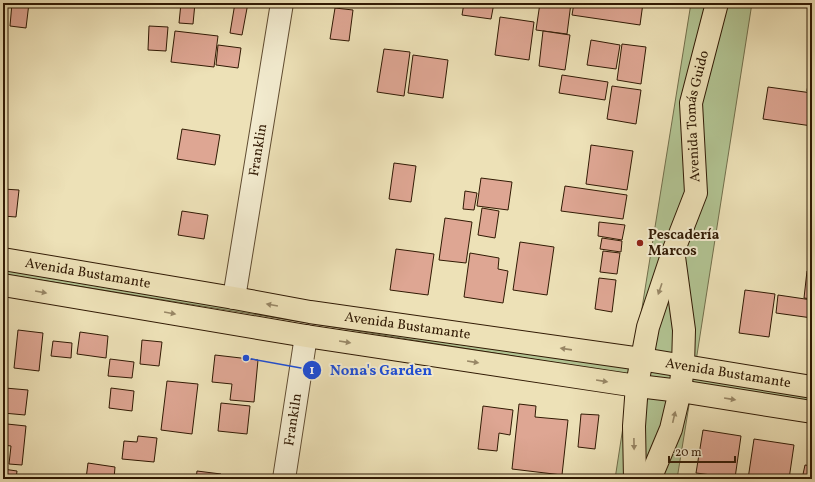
<svg xmlns="http://www.w3.org/2000/svg" width="815" height="482" font-family="Vollkorn,serif">
<style>
.green{fill:#b2c493;stroke:#726f4c}
.building{fill:#dea693;stroke:#311a04}
.lines{fill:none;stroke-linecap:round;stroke-linejoin:round}
.minor-casing{stroke:#604c31;stroke-width:24}
.major-casing{stroke:#311a04;stroke-width:24}
.minor{stroke:#f3ecd0;stroke-width:22}
.major{stroke:#ede1b7;stroke-width:22}
.oneway{fill:#988766}
.poi-dot{fill:#8f2418;stroke:#f3ecd0;stroke-width:1.5}
.labels{text-anchor:middle;dominant-baseline:central;stroke-width:4;stroke-linejoin:round;paint-order:stroke}
.street-label{font-size:14px;fill:#311a04;stroke:#f3ecd0}
.poi-label{font-size:14px;font-weight:bold;fill:#311a04;stroke:#f3ecd0;text-anchor:start}
.leader{fill:none;stroke:#1d4ed8;stroke-width:1.5}
.callout-dot{fill:#1d4ed8;stroke:#f3ecd0;stroke-width:1.5}
.mark-label{font-size:12px;text-anchor:middle;font-weight:bold;fill:#fff}
.callout-label{font-size:15px;text-anchor:middle;font-weight:bold;fill:#1d4ed8;stroke:#f3ecd0;stroke-width:4;stroke-linejoin:round;paint-order:stroke}
</style>
<rect width="100%" height="100%" fill="#ede1b7"/>
<filter id="stains"><feTurbulence type="fractalNoise" baseFrequency=".005" numOctaves="4"/><feColorMatrix values="0 0 0 0 .2 0 0 0 0 .09 0 0 0 0 .02 0 0 0 .5 -.17"/></filter>
<radialGradient id="worn" r=".72"><stop offset=".6" stop-color="#630" stop-opacity="0"/><stop offset="1" stop-color="#630" stop-opacity=".3"/></radialGradient>
<!-- green -->
<path class="green" d="M691,3H752L694,374L812,393V404L691,393L677,479H615L631,375L3,274V259L633,364Z"/>
<!-- building -->
<g class="building">
<path d="M12,3H29L26,28L10,26Z"/>
<path d="M181,3H195L193,24L179,23Z"/>
<path d="M235,3H248L242,35L230,33Z"/>
<path d="M464,3H494L491,19L462,15Z"/>
<path d="M540,3H571L567,34L536,30Z"/>
<path d="M574,3H643L640,25L572,15Z"/>
<path d="M335,8L353,10L349,41L330,39Z"/>
<path d="M500,17L534,22L529,60L495,55Z"/>
<path d="M149,26L168,27L166,51L148,50Z"/>
<path d="M175,31L218,36L214,67L171,62Z"/>
<path d="M543,31L570,35L565,70L539,66Z"/>
<path d="M591,40L620,45L616,69L587,65Z"/>
<path d="M622,44L646,47L641,84L617,80Z"/>
<path d="M218,45L241,48L238,68L216,65Z"/>
<path d="M384,49L410,52L404,96L377,92Z"/>
<path d="M413,55L448,60L443,98L408,93Z"/>
<path d="M812,57V92L807,91Z"/>
<path d="M562,75L608,82L605,100L559,93Z"/>
<path d="M612,86L641,90L636,124L607,119Z"/>
<path d="M768,87L812,93V126L763,119Z"/>
<path d="M182,129L220,135L215,165L177,159Z"/>
<path d="M591,145L633,151L627,190L586,184Z"/>
<path d="M394,163L416,166L411,202L389,199Z"/>
<path d="M481,178L512,182L508,210L477,206Z"/>
<path d="M565,186L627,195L623,219L561,211Z"/>
<path d="M3,189L19,190L16,217L3,216Z"/>
<path d="M465,191L477,193L474,210L463,209Z"/>
<path d="M482,208L499,211L495,238L478,235Z"/>
<path d="M182,211L208,215L204,239L178,235Z"/>
<path d="M445,218L472,222L466,263L439,260Z"/>
<path d="M599,222L625,225L622,240L598,236Z"/>
<path d="M602,238L622,241L621,252L600,249Z"/>
<path d="M520,242L554,247L547,295L513,290Z"/>
<path d="M396,249L434,254L428,295L390,290Z"/>
<path d="M603,251L620,253L617,274L600,272Z"/>
<path d="M470,253L499,258L498,269L508,271L503,303L464,297Z"/>
<path d="M807,271L812,272V299L804,298Z"/>
<path d="M599,278L616,280L612,312L595,309Z"/>
<path d="M745,290L775,294L769,337L739,333Z"/>
<path d="M778,295L812,300V318L776,313Z"/>
<path d="M18,330L43,333L39,371L14,368Z"/>
<path d="M80,332L108,336L106,358L77,354Z"/>
<path d="M142,340L162,342L159,366L140,364Z"/>
<path d="M53,341L72,343L71,358L51,356Z"/>
<path d="M215,355L258,360L254,402L230,400L232,384L212,382Z"/>
<path d="M110,359L134,362L132,378L108,376Z"/>
<path d="M167,381L198,384L192,434L161,430Z"/>
<path d="M5,388L28,390L25,415L3,413Z"/>
<path d="M111,388L134,391L132,411L109,408Z"/>
<path d="M221,403L250,406L247,434L218,431Z"/>
<path d="M519,404L536,406L535,417L568,420L562,475L512,469Z"/>
<path d="M483,406L513,410L510,435L499,433L497,451L478,449Z"/>
<path d="M581,414L599,415L595,449L578,447Z"/>
<path d="M7,424L26,426L22,465L9,464L11,446L4,445Z"/>
<path d="M703,430L741,436L735,478L696,473Z"/>
<path d="M138,436L157,438L154,462L122,459L124,441L137,442Z"/>
<path d="M754,439L794,445L789,479H748Z"/>
<path d="M88,463L115,467L114,479H86Z"/>
<path d="M805,465L812,466V479H802Z"/>
<path d="M3,469L17,471L16,479H3Z"/>
<path d="M197,471L221,474L220,479H196Z"/>
</g>
<g class="lines">
<!-- minor casing -->
<g class="minor-casing">
<g id="minor">
<path id="s1" d="M234,298L282,3"/>
<path id="s2" d="M284,479L306,336"/>
</g>
</g>
<!-- major casing -->
<g class="major-casing">
<g id="major">
<path id="s3" d="M3,259L234,298L310,312L641,359L812,387"/>
<path d="M3,285L306,336L630,385L680,391L812,412"/>
<path id="s4" d="M635,479L634,426L637,385L648,327L673,252L696,193L691,103L717,3"/>
<path d="M650,479L671,429L680,391L683,366L684,330L674,257"/>
</g>
</g>
<!-- minor -->
<use href="#minor" class="minor"/>
<!-- major -->
<use href="#major" class="major"/>
</g>
<!-- one-way arrows -->
<defs><path id="oneway-solid" d="M-6-.8H1V-3.2L6.5 0L1 3.2V.8H-6Z"/></defs>
<g class="oneway">
<use href="#oneway-solid" transform="translate(660 289) rotate(109)"/>
<use href="#oneway-solid" transform="translate(41 292) rotate(10)"/>
<use href="#oneway-solid" transform="translate(272 305) rotate(-170)"/>
<use href="#oneway-solid" transform="translate(170 313) rotate(10)"/>
<use href="#oneway-solid" transform="translate(345 342) rotate(9)"/>
<use href="#oneway-solid" transform="translate(566 349) rotate(-172)"/>
<use href="#oneway-solid" transform="translate(473 362) rotate(9)"/>
<use href="#oneway-solid" transform="translate(602 381) rotate(9)"/>
<use href="#oneway-solid" transform="translate(730 399) rotate(9)"/>
<use href="#oneway-solid" transform="translate(674 417) rotate(-77)"/>
<use href="#oneway-solid" transform="translate(634 444) rotate(89)"/>
</g>
<!-- markers -->
<circle class="poi-dot" cx="640" cy="243" r="4"/>
<g class="labels">
<!-- street labels -->
<g class="street-label">
<text stroke="none"><textPath href="#s4" startOffset="373">Avenida Tomás Guido</textPath></text>
<text stroke="none"><textPath href="#s1" startOffset="150">Franklin</textPath></text>
<text stroke="none"><textPath href="#s3" startOffset="86">Avenida Bustamante</textPath></text>
<text stroke="none"><textPath href="#s3" startOffset="410">Avenida Bustamante</textPath></text>
<text stroke="none"><textPath href="#s3" startOffset="734">Avenida Bustamante</textPath></text>
<text stroke="none"><textPath href="#s2" startOffset="60">Frankiln</textPath></text>
</g>
<!-- poi labels -->
<g class="poi-label">
<text x="648" y="235">Pescadería<tspan x="648" dy="16">Marcos</tspan></text>
</g>
</g>
<!-- callouts -->
<path class="leader" d="M246 358L312 370"/>
<g class="callout-dot">
<circle cx="246" cy="358" r="4"/>
<circle cx="312" cy="370" r="10"/>
</g>
<g class="mark-label">
<text x="312" y="374">1</text>
</g>
<g class="callout-label">
<text x="381" y="375">Nona's Garden</text>
</g>
<!-- margin -->
<rect width="815" height="482" fill="none" stroke="#ede1b7" stroke-width="16"/>
<rect x="4" y="4" width="807" height="474" fill="none" stroke="#311a04" stroke-width="2"/>
<rect x="8" y="8" width="799" height="466" fill="none" stroke="#311a04"/>
<!-- scale -->
<path d="M669 456v6h66v-6" fill="none" stroke="#311a04" stroke-width="2"/>
<text x="675" y="456" font-size="12" fill="#311a04" stroke="#f3ecd0" stroke-width="3" paint-order="stroke">20 m</text>
<rect width="100%" height="100%" filter="url(#stains)"/>
<rect width="100%" height="100%" fill="url(#worn)"/>
</svg>
